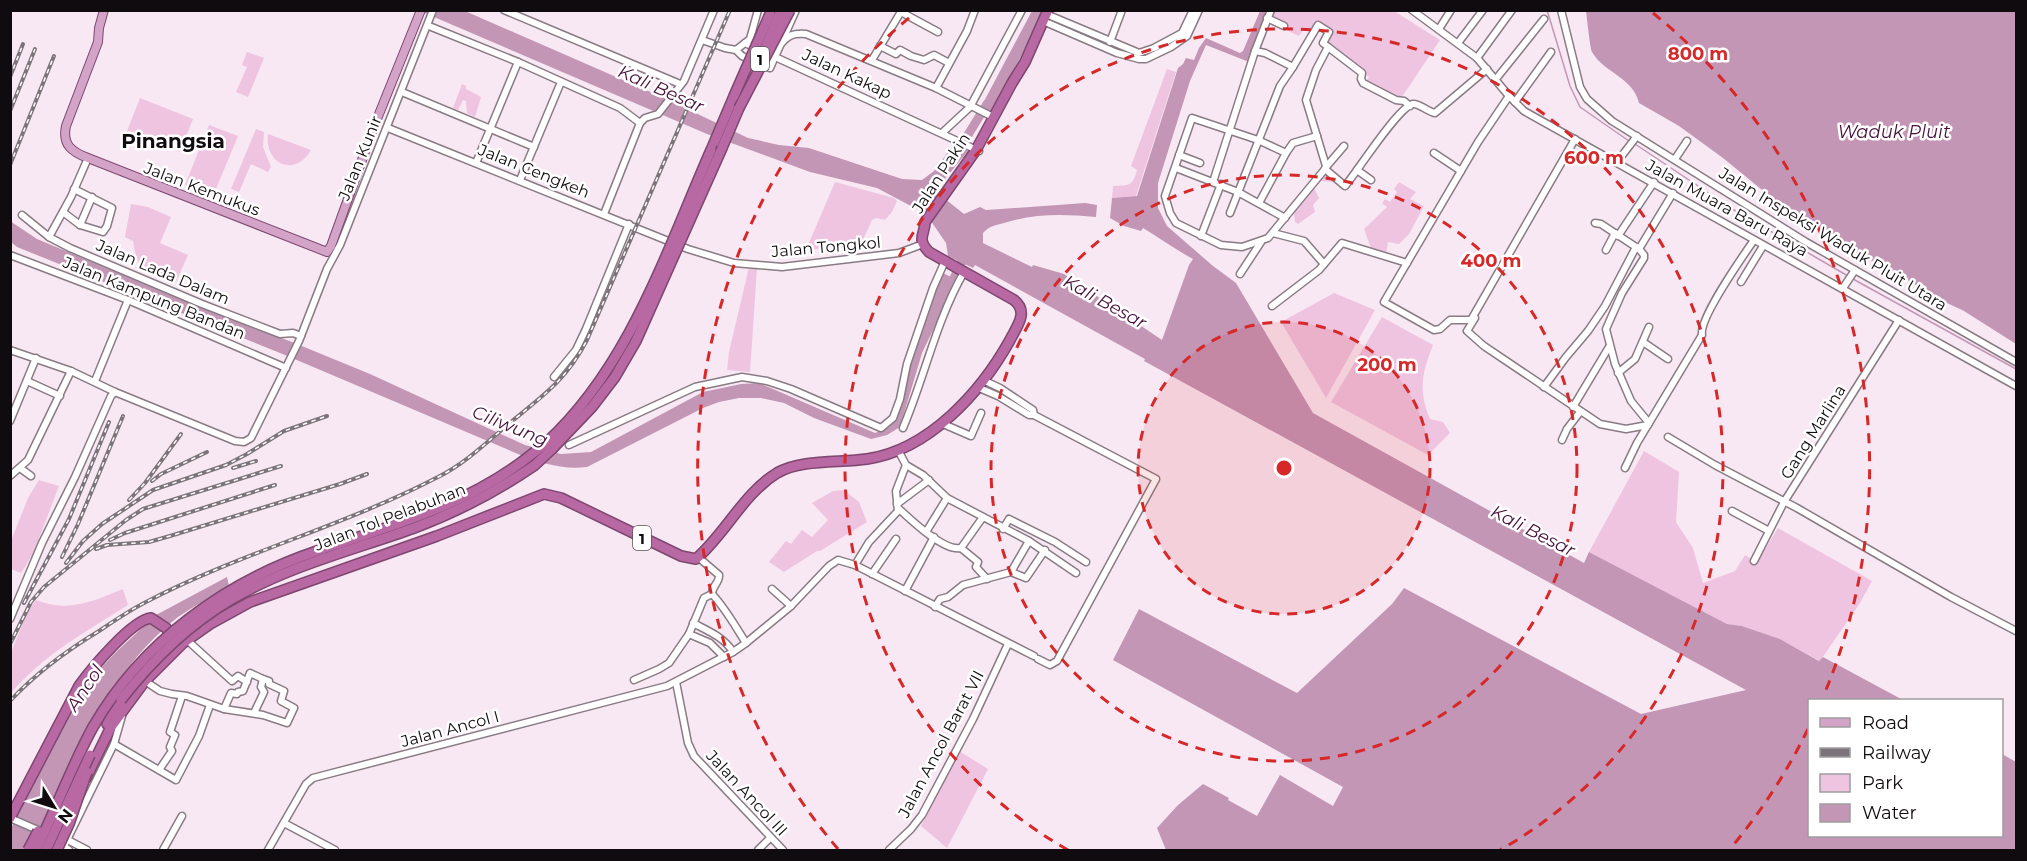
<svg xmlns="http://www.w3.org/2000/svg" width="2027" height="861" font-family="Montserrat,sans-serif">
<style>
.green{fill:#efc4e1}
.water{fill:#c396b5}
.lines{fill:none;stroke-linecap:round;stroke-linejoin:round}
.stream{stroke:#c396b5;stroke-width:1.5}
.river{stroke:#c396b5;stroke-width:9}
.minor-casing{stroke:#897b84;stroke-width:9}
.major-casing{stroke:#7d476f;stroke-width:10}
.highway-casing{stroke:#7d476f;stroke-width:12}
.minor{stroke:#fff;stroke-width:6}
.major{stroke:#d4a4c8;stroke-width:8}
.highway{stroke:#b868a3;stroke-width:9}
.rail-casing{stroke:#7d737a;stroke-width:4}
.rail{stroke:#fff;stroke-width:1.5;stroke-dasharray:4.5;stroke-linecap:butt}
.highway-bridge-casing{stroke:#7d476f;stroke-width:12;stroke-linecap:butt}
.highway-bridge{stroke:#b868a3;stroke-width:9}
.ring{fill:none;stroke:#d62828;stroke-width:3;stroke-dasharray:10 8}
.labels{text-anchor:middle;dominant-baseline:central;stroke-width:5;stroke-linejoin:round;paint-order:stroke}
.shield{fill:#fff;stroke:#585456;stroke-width:1.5}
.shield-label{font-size:15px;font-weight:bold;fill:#100b0e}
.street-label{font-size:16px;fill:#100b0e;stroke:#fff}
.water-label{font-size:18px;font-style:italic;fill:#46103a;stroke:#fff}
.quarter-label{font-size:20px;font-weight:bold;fill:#100b0e;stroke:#fff}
.centre{fill:#d62828;stroke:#fff;stroke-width:3}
.ring-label{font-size:18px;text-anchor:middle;font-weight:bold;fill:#d62828;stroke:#fff;stroke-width:5;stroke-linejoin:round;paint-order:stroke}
</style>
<rect width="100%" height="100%" fill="#f8e8f3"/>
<!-- green -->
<g class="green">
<path d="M1267,11H1394L1440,40L1398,103L1364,85L1369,77L1324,46L1332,34L1319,25L1314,33L1304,28L1299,36L1264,20Z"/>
<path d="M247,52L264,58L248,97L236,92L247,67L242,65Z"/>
<path d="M1167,69L1176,72L1136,196L1112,198L1113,186C1130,185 1132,187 1137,170L1131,166Z"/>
<path d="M462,84L466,86V89L481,97L475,117L467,113L466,101L463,100L458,110L453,108Z"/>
<path d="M140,98L193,119L180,152L127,131Z"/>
<path d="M209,125L238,136L213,196L185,185Z"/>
<path d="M256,129L264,132L263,147L271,167L268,172L251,164L239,192L231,189Z"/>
<path d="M268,134L311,150C295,178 264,164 268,134Z"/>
<path d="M1323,172L1334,182L1321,181L1314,188L1319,198L1313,205L1315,212L1298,224L1295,222L1294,214L1292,212Z"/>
<path d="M835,182L894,198L897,201L892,212L885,220L876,218L872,220L861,244L806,250Z"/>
<path d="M1399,182L1416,192L1410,199L1424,206L1409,234L1399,244L1388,242L1386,254L1371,248L1364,229L1387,207L1382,203L1385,199L1390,202L1397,192L1394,189Z"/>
<path d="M131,204L148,207L171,217L160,243L188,255L176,282C147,271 138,275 133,241L125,237Z"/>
<path d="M749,267L757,268L750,372L727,370L729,352Z"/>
<path d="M1334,293L1375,310L1326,398L1281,322Z"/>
<path d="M1382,317L1433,345C1422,374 1418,389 1430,419L1443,422L1450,433L1428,455L1331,402Z"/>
<path d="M1644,451L1679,472L1676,522L1693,548L1703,583L1735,571L1745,555L1757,562L1778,528L1872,581L1860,603L1820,661L1780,639L1742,626L1727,624L1589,552Z"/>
<path d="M39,480L59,486L33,554L21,573L11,569V541L28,498Z"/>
<path d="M844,490L859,502L867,522L820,551H817L784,572L769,562L786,541L791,544L802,530L812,537L828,520L812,503L833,491Z"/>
<path d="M123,589L128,605C87,631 43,655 11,693V652L28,611L36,600C67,613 94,601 123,589Z"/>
<path d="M959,751L988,769L947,848L921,826Z"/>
</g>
<!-- water -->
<g class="water">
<path d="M420,11H465L662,97L748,138L779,145L809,148L902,179L922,180L934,171L955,143L968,151L935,191L964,214L980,207L986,210L1085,203L1097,205L1096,217C1064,214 1035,213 1004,223C996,225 989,226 983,233V243L1032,267L1033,265L1064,274L1162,340L1189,265L1193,259C1176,250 1160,238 1143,228L1141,231L1124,226L1110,218L1112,198L1137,196L1178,68L1183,64L1186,58L1194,60L1199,48L1206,38L1240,53L1243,51L1260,11H1267L1249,62L1206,45L1190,81L1158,183V208L1167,226L1213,266L1236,283L1313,413L1584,563L1589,552L1727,624L1742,626L1780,639L1819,661L1823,657L1903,700H1810V836H2002V754L2016,762V850H1166L1157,828L1178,805L1203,784L1229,798L1228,800L1257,816L1280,775L1333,806L1343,787L1113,660L1139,609L1297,693L1392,604L1404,588L1641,714L1746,690L1144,361L1145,359L975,265L973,268L948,256L946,243L926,214L877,188L810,172L707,134Z"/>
<path d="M1032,11H1044L992,112L981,107Z"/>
<path d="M1586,11H2016V344L1964,311L1945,302L1880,264L1862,257L1829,233L1808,223L1799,215L1772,198L1723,158L1679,126L1639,103C1633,77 1604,73 1592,52C1590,48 1587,18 1586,11Z"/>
<path d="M10,221L37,239L207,310L292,342L370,374L525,445L561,454L591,452L703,392L741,384L759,383L875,433L889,427L896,418L919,334L943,273L957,280L922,353L900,427L887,435L871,439L814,418L784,403L761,398H739L719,402L703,408L587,467C562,470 541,463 518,454L285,355L17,247L11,242Z"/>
<path d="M227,577L229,586C212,596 194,606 178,617C104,675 70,768 31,850H11V828L81,695L98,671L116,652L156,615Z"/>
</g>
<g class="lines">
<!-- stream -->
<g class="stream">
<path d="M1547,10L1570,86L1580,107L1629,141"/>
<path d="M1635,144L1734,210L1848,276"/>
<path d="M1853,279L2016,369"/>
</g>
<!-- river -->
<g class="river">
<path d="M958,151L987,104"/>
<path d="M949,289L965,255"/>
</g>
<!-- minor casing -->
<g class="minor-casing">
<g id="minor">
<path d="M504,10L680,84"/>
<path d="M1412,10L1477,58L1509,96L1524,111L2016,386"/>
<path d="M1561,10L1580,87L1587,99L1612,121L1806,242L2016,362"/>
<path d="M901,12L938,32"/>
<path d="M1046,14L1139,53L1154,48L1182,33L1193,10"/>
<path d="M1267,18L1284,26"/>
<path d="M1043,21L1117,53L1139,59H1146L1171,47L1187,36L1199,10"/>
<path d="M429,26L518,62L620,108L640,123"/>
<path d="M1439,29L1451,10"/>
<path d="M702,40L725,48L736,50L750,39L758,10"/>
<path d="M1110,42L1122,10"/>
<path d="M745,43L979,151"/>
<path d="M1458,43L1483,10"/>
<path d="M780,45C788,35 793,33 806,34L936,88L993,117"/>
<path d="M880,46L896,54L900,50L911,56L924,60L934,55L949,63"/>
<path d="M736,50L742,56L770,68L796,10"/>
<path d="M1255,51L1265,53L1293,67L1318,25L1329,32L1323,43L1328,47"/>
<path d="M1477,58L1512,10"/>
<path d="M872,60L902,10"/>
<path d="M1496,79L1544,19"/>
<path d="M936,88L967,31L975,10"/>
<path d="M402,92L534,147"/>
<path d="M1509,96L1478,142L1384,302L1434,330L1440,329L1450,320H1471L1575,139"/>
<path d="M1515,102L1551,52"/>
<path d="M1410,106L1404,101L1396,100L1363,83L1361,79L1362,73L1328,47L1316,70L1306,100L1326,166L1325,169L1345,186C1357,172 1398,107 1413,104C1419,103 1428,112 1435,113L1487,69"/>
<path d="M388,128L688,249L734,263L782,267L899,253L923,244"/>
<path d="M942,133L970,107L1022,10"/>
<path d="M1286,153L1258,140L1192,118L1165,196L1170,213L1176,223L1221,245L1242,247L1268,238L1325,169"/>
<path d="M1434,153L1461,171"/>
<path d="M1179,155L1200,163"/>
<path d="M1675,159L1687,141"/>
<path d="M1617,162L1637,136"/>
<path d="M476,163L518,62"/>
<path d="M1326,167L1344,146"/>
<path d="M1176,168L1238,192L1285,218"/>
<path d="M1357,170L1371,180"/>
<path d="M520,180L561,82"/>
<path d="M1213,182L1255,51L1271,10"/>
<path d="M1259,203L1286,153L1293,143L1317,136"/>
<path d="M63,212L80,225L103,232L107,226L112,208L74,189"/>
<path d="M1230,213L1280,86L1293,67"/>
<path d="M604,214L640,123L645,118L658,114L684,81L714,10"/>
<path d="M22,215L49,237L70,248L202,304L280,334L293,333L301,336"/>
<path d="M1595,223L1601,224L1639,249L1644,255V258L1622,293L1606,329L1615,364L1631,401L1649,423"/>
<path d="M80,225L92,197"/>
<path d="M1273,233L1304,241L1324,264"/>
<path d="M1201,236L1221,184"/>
<path d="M1618,236L1654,182"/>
<path d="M49,237L71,197L88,158"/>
<path d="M1639,249L1673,193"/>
<path d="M1606,250L1615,233"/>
<path d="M10,255L128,300L286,368"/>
<path d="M1240,274L1261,242"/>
<path d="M1741,282L1763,246"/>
<path d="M1843,288L1855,270"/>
<path d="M1272,306L1319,270L1342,243L1407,263"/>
<path d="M1475,318L1467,331L1484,346L1600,424L1626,429L1648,425"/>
<path d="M1643,342L1668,359"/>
<path d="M10,350L71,371L115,392L235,441L244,442L251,438L299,341L327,269L340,245L433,10"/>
<path d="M1618,373L1635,359L1649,327"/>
<path d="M554,377L576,350L586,329L629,224"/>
<path d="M983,380L1000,388L1033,410L1034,415"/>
<path d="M27,381L60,396"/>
<path d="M95,381L128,300"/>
<path d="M977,387L998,396L1029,415H1034L1156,479L1057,661L1050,665L1038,659"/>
<path d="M1544,387L1566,357L1588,331L1605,306L1636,247"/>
<path d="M1573,407L1609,347"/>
<path d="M10,421L36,358"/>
<path d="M941,423L971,436L981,413"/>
<path d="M903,428C925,376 936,321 964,272"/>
<path d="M1668,437L1715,465L1797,508L1951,597L2016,631"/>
<path d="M1562,440L1567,429L1580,412"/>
<path d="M569,445L695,387L742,377L767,381L791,389L881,428L893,418L900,399L907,364L933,288L945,261"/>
<path d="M898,450L906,465L923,475L947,498L1029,541L1076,573"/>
<path d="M20,468L31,476"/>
<path d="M1625,468L1637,443L1702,335C1699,318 1743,256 1754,240"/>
<path d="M10,476L28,460L71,371"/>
<path d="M897,504L929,480"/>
<path d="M899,509C911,520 944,552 961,548L978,562L976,567L987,579"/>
<path d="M1732,511L1769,531"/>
<path d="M1003,529L1009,519L1055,542L1086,562"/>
<path d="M926,532L947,498"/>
<path d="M961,548L983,517"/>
<path d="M698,557L719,575C720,582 712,586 712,594"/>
<path d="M1754,561L1784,502L1899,320"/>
<path d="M855,565L869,542L898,511L896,491L906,465"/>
<path d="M1011,572L1029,541"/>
<path d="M872,574L896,539"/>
<path d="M772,589L791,606"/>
<path d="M905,591L934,537"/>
<path d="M712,594C726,609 735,626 746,643"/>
<path d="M935,607L940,599L948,597L963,585L1011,572L1026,578L1045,550"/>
<path d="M10,619L42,543L75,477L111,396L115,392"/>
<path d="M693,623C708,631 724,637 733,652"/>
<path d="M689,634L710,643L724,657"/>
<path d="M187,640L232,681L238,676L247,682"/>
<path d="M634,680L659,669L669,663L689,634L704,598L712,594"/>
<path d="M145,681L160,691L172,694L187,696L224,709L263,715L287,723L294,708L281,701L284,691L269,684V681L263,679"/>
<path d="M676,682L688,743L694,756L783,850"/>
<path d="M224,709L231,693L237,694L238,692L243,691L250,673L263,679L261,687L264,692L254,713"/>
<path d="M114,744L176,780L199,736L210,705"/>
<path d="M159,770L172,751L170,747L175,735L170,732L182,696"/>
<path d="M10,818L40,831"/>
<path d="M284,823L335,850"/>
<path d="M49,835L69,850"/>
<path d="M64,838L87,850"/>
<path d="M64,846L114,744L122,716"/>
<path d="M163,850L182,816"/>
<path d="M268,850L306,784L313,778L667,686L733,652L746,643L791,606L829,566L838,560L855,565L1034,656"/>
<path d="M758,850L770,838"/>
<path d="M889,850L911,829L922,815L973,719L1008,644"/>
</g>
</g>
<!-- major casing -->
<g class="major-casing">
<path id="major" d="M104,10L99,28L98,42L66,126C62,145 72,152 88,158L327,252L331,246L375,124L421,10"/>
</g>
<!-- highway casing -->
<g class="highway-casing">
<g id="highway">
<path d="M722,148L739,108"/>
<path d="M711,150L734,96"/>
<path d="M527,458L546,443"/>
<path d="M535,465L552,449"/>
<path d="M107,724L121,700"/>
<path d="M86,778L111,727L145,681L183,643L210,624L250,602L437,536L544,494L561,498L681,556L696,559C726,533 743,494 777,473C801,459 839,463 867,459C929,450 981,392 1010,340C1017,326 1029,312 1014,300L929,252C916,238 925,235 925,222L976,150L1012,83L1025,62L1048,10"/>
<path d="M10,818L79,686C91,669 132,620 151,618L166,628L176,638"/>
</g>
</g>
<!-- minor -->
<use href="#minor" class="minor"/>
<!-- major -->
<use href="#major" class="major"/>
<!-- highway -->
<use href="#highway" class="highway"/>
<!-- rail casing -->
<g class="rail-casing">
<g id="rail">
<path d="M10,77L23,44"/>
<path d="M10,111L35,49"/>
<path d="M10,165L54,56"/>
<path d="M233,468L256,461"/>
<path d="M152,481L161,474L207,452"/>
<path d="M129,500L145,483L181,434"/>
<path d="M110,540L125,533L275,485"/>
<path d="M96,549L107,545L149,542L170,536L340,484L367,474"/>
<path d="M62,557L78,524L123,416"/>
<path d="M66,563L83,541L102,524L153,490L226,465L247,454L284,431L327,416"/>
<path d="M24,603L69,519L109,422"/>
<path d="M10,644L31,602L44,587L126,520L143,509L281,466"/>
<path d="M10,701C37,672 66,651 99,631C114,621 130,610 146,602C240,553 344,526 438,477C466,463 488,441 511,422C545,394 566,380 587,340L730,10"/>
</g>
</g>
<!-- rail -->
<use href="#rail" class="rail"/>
<!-- highway-bridge casing -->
<g class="highway-bridge-casing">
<g id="highway-bridge">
<path d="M763,53L781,10"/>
<path d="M734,96L770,14"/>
<path d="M739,108L790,10"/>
<path d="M546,443C630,366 666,252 711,150"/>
<path d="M552,449L592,407L615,377L636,341L722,148"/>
<path d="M121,700C152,660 188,625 232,599C288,566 353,550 414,528C457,512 497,491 535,465"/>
<path d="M28,850L38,831"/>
<path d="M36,850C55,811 72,765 93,727C142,642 225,582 317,551C390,526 465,506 527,458"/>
<path d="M46,850L90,755"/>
<path d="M57,850L69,824L87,772"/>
</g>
</g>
<!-- highway-bridge -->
<use href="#highway-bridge" class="highway-bridge"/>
</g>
<!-- distance rings -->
<circle cx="1284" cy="468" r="146" fill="#d62828" fill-opacity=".12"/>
<g class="ring">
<circle cx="1284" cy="468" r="146"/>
<circle cx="1284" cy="468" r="293"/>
<path d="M1068 850A439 439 0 1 1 1500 850"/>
<path d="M1808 729A586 586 0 0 1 1730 849M838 849A586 586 0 0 1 915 13M1653 13A586 586 0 0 1 1823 697"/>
</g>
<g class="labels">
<!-- shield labels -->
<g class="shield">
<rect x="751" y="47" width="18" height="24" rx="4.5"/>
<rect x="633" y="526" width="18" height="24" rx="4.5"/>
</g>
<g class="shield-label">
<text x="760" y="59">1</text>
<text x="642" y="538">1</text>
</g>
<!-- street labels -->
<g class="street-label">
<text transform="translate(847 74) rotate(25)">Jalan Kakap</text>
<text transform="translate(360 158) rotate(-68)">Jalan Kunir</text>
<text transform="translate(534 171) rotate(22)">Jalan Cengkeh</text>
<text transform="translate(941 173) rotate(-57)">Jalan Pakin</text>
<text transform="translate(202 189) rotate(21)">Jalan Kemukus</text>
<text transform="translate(1727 208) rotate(29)">Jalan Muara Baru Raya</text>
<text transform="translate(1833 239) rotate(31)">Jalan Inspeksi Waduk Pluit Utara</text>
<text transform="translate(826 247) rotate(-5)">Jalan Tongkol</text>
<text transform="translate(163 272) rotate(23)">Jalan Lada Dalam</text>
<text transform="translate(154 298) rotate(22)">Jalan Kampung Bandan</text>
<text transform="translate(1813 432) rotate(-58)">Gang Marlina</text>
<text transform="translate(390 517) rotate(-21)">Jalan Tol Pelabuhan</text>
<text transform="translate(450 729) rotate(-15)">Jalan Ancol I</text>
<text transform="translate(941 744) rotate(-62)">Jalan Ancol Barat VII</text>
<text transform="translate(747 793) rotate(47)">Jalan Ancol III</text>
</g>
<!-- water labels -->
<g class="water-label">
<text transform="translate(661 89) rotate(24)">Kali Besar</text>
<text x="1894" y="132">Waduk Pluit</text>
<text transform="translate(1105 302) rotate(29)">Kali Besar</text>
<text transform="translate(510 426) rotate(22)">Ciliwung</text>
<text transform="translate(1533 531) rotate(27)">Kali Besar</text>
<text transform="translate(85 688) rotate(-56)">Ancol</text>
</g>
<!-- quarter labels -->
<g class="quarter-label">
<text x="173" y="141">Pinangsia</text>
</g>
</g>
<circle cx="1284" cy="468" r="9" class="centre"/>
<g class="ring-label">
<text x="1698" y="60">800 m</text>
<text x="1594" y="164">600 m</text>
<text x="1491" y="267">400 m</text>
<text x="1387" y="371">200 m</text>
</g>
<!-- border -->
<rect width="2027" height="861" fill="none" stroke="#100b0e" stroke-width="24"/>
<!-- legend -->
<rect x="1808" y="699" width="195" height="138" fill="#ffffff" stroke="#9f9d9f" stroke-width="1.5"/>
<rect x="1820" y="718" width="30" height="9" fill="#d4a4c8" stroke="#9f9d9f" stroke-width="1.5"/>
<text x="1862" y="729" font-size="18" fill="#100b0e">Road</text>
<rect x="1820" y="748" width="30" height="9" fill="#7d737a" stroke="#9f9d9f" stroke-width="1.5"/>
<text x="1862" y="759" font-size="18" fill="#100b0e">Railway</text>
<rect x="1820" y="774" width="30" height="18" fill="#efc4e1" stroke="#9f9d9f" stroke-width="1.5"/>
<text x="1862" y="789" font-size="18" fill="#100b0e">Park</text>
<rect x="1820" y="804" width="30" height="18" fill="#c396b5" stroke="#9f9d9f" stroke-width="1.5"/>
<text x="1862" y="819" font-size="18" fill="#100b0e">Water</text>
<!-- north arrow -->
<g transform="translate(54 807) rotate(128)" stroke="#ffffff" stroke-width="4.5" paint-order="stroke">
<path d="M0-4.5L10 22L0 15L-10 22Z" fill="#100b0e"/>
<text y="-9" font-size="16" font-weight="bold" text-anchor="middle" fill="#100b0e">N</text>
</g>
</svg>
